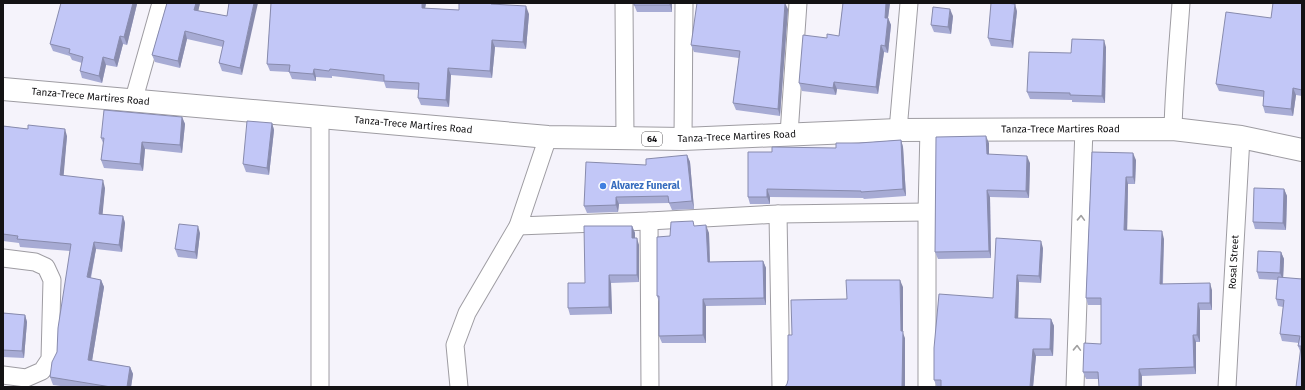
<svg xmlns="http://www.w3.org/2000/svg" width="1305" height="390" font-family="'Fira Sans',sans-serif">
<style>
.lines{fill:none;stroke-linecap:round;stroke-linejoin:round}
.minor-casing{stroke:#9e9ca2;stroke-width:19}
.primary-casing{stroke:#9e9ca2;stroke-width:24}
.minor{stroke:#fff;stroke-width:17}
.primary{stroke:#fff;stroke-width:22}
.wall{fill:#a7abd4}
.shaded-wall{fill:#888bad}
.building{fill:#c2c7f7;stroke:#888bad}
.oneway{stroke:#a1a0a1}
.shop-dot{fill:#3f7fe0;stroke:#fff;stroke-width:1.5}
.labels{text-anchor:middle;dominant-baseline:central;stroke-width:4;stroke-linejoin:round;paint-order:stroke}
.shield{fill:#fff;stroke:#5a595a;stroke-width:1}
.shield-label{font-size:9px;font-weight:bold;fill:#131214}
.street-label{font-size:10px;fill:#131214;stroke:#fff}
.shop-label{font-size:10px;font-weight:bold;fill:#366cbe;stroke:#fff;text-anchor:start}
</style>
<rect width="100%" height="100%" fill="#f5f3fb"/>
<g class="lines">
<!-- minor casing -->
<g class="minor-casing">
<g id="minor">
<path d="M624,3L625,138"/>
<path d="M133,102L161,3"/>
<path d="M1173,129C1174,87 1178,45 1181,3"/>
<path d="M898,130L909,3"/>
<path d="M789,134L798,3"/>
<path d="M683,139L684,3"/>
<path d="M778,214L781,387"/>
<path d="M649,221L650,387"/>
<path d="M518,226L649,221L778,214L927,212"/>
<path d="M3,258L35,262L46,267L52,280L50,359L42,371L26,378L3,375"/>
<path d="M320,387V118"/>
<path d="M459,387L455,345L467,313L518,226L548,137"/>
<path d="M927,387V212L929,129"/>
<path d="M1075,387L1084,128"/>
<path id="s1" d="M1227,387L1241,137"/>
</g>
</g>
<!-- primary casing -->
<g class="primary-casing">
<g id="primary">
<path id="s2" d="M3,89L548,137L683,139L898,130L1173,129L1241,137L1302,150"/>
</g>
</g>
<!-- minor -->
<use href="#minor" class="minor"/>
<!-- primary -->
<use href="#primary" class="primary"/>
</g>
<!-- wall -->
<g class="wall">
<path d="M167,3H200L198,11L227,16L242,75L222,71L219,63L223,47L187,39L180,68L155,62L152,55Z"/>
<path d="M271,3H426L425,8L459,10L467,3H493V4L529,14L526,49L495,47L492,78L451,75L449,107L421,105L418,98L419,90L386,88L384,82L332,76V78L316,77V81L292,79L289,72L270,71L267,64Z"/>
<path d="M672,3V12H637L634,5Z"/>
<path d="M843,3H890L888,18L891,25L888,53L884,52L878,94L837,89L836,95L802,91L799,83L827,38L839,36Z"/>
<path d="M1302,3V96L1296,95L1293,116L1265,113L1263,106L1264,97L1219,91L1216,84L1271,18Z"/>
<path d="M137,4L127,45L123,44L117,67L106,65L102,83L82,78L80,71L82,63L72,60L70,56L53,51L50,44Z"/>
<path d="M788,9L780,116L736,110L733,103L739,58L694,52L691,45Z"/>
<path d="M1017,11L1013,48L991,46L988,38Z"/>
<path d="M953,16L951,34L934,32L931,25Z"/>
<path d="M1106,47L1105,103L1072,102V100L1030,99L1027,92L1071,53Z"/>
<path d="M182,117L185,124L182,153L145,149L143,171L104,168L101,160L103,143L101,138Z"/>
<path d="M272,123L274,130L269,175L246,172L243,164Z"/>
<path d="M3,126L28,129L67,136L63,176L105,188L102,214L123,216L125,223L122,252L96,249L91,278L101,280L104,287L92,361L130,367L133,374L131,387H68L53,385L50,377L57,352L70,251L20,247L19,243L3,241Z"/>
<path d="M901,140L903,147L906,196L864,199L863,198L770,197V204H750L748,197L772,152L836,148L859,143Z"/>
<path d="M989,143V155L1030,163L1029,198L990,197L991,258L938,259L935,252Z"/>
<path d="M1092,152L1136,160L1135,184H1128L1127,230L1164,239L1163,284L1212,290V310H1200V342H1196V374L1142,376V387H1099V379H1086L1083,372L1101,344V305H1088L1086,298Z"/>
<path d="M687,155L690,162L694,209L672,210L669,203L619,204L618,212L587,213L584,206L646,165Z"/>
<path d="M1284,189L1287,196L1286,230L1255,229L1253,222Z"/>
<path d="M632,226L635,233V238L639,245V282L611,283L612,314L570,315L568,308L585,283Z"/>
<path d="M695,226L709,233L710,262L763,261L766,268V305L706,306V343H662L659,336V302L657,296L670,236Z"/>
<path d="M200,233L197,259L178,257L175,249Z"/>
<path d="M1043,248L1041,283L1019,282L1018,318L1051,319L1054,326L1053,356H1036L1033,387H937L934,380L993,298Z"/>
<path d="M1281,252L1284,259L1283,278L1302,279V387L1300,351L1298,346L1299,343L1282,341L1280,334L1283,307L1278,306L1276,299L1277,280L1259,279L1257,272Z"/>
<path d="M3,313L25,315L27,322L24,358L3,357Z"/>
</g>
<!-- shaded-wall -->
<g class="shaded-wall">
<path d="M133,3H137V4L127,45L124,37Z"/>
<path d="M196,3H200L197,17L194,10Z"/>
<path d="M254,3H258L242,75L240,68Z"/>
<path d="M422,3H426L424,15L422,8Z"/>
<path d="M670,3H672V12L670,5Z"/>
<path d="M785,3L788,9L780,116L778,109Z"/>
<path d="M886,3H890L887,25L885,18Z"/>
<path d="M1015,4L1017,11L1013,48L1011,41Z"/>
<path d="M526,6L529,14L526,49L523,42Z"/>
<path d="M950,9L953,16L951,34L948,27Z"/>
<path d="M888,18L891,25L888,53L885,46Z"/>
<path d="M185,31L187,39L180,68L178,61Z"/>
<path d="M120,36L123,44L117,67L114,60Z"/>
<path d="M492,40L495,47L492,78L490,71Z"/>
<path d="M1104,40L1106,47L1105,103L1102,96Z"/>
<path d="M881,45L884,52L878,94L876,87Z"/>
<path d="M103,57L106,65L102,83L99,76Z"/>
<path d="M448,68L451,75L449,107L446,100Z"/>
<path d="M314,69L316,77V81L313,74Z"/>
<path d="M834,82L837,89L836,95L833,88Z"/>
<path d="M1293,88L1296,95L1293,116L1291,109Z"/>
<path d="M182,117L185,124L182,153L180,145Z"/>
<path d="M272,123L274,130L269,175L267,168Z"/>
<path d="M65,129L67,136L63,183L60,175Z"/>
<path d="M986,136L989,143V162L987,154Z"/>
<path d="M901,140L903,147L906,196L903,189Z"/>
<path d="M142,142L145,149L143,171L140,164Z"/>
<path d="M1133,153L1136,160L1135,184L1133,177Z"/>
<path d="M687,155L690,162L694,209L692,201Z"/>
<path d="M1027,156L1030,163L1029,198L1026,191Z"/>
<path d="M1126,177L1128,184L1127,237L1124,230Z"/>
<path d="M103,180L105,188L102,221L99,214Z"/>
<path d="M767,189L770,197V204L767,197Z"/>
<path d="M1284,189L1287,196L1286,230L1283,223Z"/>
<path d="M987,190L990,197L991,258L989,251Z"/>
<path d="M616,197L619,204L618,212L616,205Z"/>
<path d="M123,216L125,223L122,252L119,245Z"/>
<path d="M706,225L709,233L710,269L708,262Z"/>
<path d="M198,226L200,233L197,259L195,252Z"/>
<path d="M632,226L635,233V245L632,238Z"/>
<path d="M1162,231L1164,239L1162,291L1160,284Z"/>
<path d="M637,238L639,245V282L637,275Z"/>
<path d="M1041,241L1043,248L1041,283L1039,276Z"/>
<path d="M94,242L96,249L89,285L87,277Z"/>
<path d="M1281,252L1284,259L1283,280L1280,273Z"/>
<path d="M763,261L766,268V305L764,298Z"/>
<path d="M609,275L611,283L612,314L609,307Z"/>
<path d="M1017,275L1019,282L1018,325L1015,318Z"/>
<path d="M101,280L104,287L91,367L88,360Z"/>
<path d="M900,280L903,287V333L905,338V387H902L901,331Z"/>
<path d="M1210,283L1212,290V310L1210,303Z"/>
<path d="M703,299L706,306V343L703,335Z"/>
<path d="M1198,303L1200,310V342L1197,335Z"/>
<path d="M25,315L27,322L24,358L22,351Z"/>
<path d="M1051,319L1054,326L1053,356L1050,349Z"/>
<path d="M1193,335L1196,342V374L1194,367Z"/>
<path d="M1033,349L1036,356L1033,387H1030Z"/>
<path d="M130,367L133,374L131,387H127Z"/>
<path d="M1139,369L1142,376V387H1139Z"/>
</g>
<!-- building -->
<g class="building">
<path d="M61,3H133L124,37L120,36L114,60L103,57L99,76L80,71L83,57L69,53L70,49L50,44Z"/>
<path d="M167,3H196L194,10L227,16L229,3H254L240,68L219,63L224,41L185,31L178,61L152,55Z"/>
<path d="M271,3H422V8L459,10V3H491V4L526,6L523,42L492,40L490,71L448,68L446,100L418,98L419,83L384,81V75L330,69L329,71L314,69L313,74L289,72L290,65L267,64Z"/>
<rect x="634" y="3" width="36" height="2"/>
<path d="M697,3H785L778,109L733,103L740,51L691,45Z"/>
<path d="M843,3H886L885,18H888L885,46L881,45L876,87L834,82L833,88L799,83L803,35L827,38V34L839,36Z"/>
<path d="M991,3H1006L1015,4L1011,41L988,38Z"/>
<path d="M1273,3H1302V90L1293,88L1291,109L1263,106L1264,91L1216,84L1226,12L1271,18Z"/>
<path d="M933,7L950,9L948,27L931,25Z"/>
<path d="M1072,39L1104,40L1102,96L1070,95V93L1027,92L1029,52L1071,53Z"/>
<path d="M104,110L182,117L180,145L142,142L140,164L101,160L104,138H101Z"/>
<path d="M247,121L272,123L267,168L243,164Z"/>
<path d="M28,125L65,129L60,175L103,180L99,214L123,216L119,245L94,242L87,277L101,280L88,360L130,367L127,387H111L50,377L52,362L57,352L58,328L71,244L17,239L18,236L3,234V126L28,129Z"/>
<path d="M986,136L987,154L1027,156L1026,191L987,190L989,251L935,252L936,137Z"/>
<path d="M901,140L903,189L861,192V191L767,189V197H748V152H772V147L836,148V143H859Z"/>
<path d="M1092,152L1133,153V177H1126L1124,230L1162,231L1160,284L1210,283V303H1198L1197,335H1193L1194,367L1139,369V387H1099L1098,372H1083L1084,343L1101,344V298H1086Z"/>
<path d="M687,155L692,201L669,203L668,196L616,197V205L584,206L586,162L646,165V159Z"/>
<path d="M1254,188L1284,189L1283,223L1253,222Z"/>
<path d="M693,221L694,226L706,225L708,262L763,261L764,298L703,299V335L659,336V296H657V237L670,236L671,222Z"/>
<path d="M179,224L198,226L195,252L175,249Z"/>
<path d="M584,226H632V238H637V275H609V307L568,308V283H585Z"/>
<path d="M996,238L1041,241L1039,276L1017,275L1015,318L1051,319L1050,349H1033L1030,387H941V380H934V348L939,294L993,298Z"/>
<path d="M1258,251L1281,252L1280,273L1257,272Z"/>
<path d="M1278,277L1302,279V387H1296L1301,346H1298L1300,336L1280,334L1284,300L1276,299Z"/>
<path d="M846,280H900L901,331H903L902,387H785L787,384L788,380V335H792L791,300L847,299Z"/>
<path d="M3,313L25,315L22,351L3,350Z"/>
</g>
<!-- one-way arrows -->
<defs><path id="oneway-chevron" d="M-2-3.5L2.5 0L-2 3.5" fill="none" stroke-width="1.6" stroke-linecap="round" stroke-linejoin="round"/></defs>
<g class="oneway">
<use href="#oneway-chevron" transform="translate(1081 218) rotate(-88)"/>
<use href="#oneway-chevron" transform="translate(1077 348) rotate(-88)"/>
</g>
<!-- markers -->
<circle class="shop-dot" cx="603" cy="186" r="4"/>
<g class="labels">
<!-- shield labels -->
<rect class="shield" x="642" y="132" width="20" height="14" rx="3"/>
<g class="shield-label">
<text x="652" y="139">64</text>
</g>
<!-- street labels -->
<g class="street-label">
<text stroke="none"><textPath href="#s2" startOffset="88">Tanza-Trece Martires Road</textPath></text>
<text stroke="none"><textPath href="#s2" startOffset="412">Tanza-Trece Martires Road</textPath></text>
<text stroke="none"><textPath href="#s2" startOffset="1060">Tanza-Trece Martires Road</textPath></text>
<text stroke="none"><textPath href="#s2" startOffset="736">Tanza-Trece Martires Road</textPath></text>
<text stroke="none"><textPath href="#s1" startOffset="125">Rosal Street</textPath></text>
</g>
<!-- shop labels -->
<g class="shop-label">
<text x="611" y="186">Alvarez Funeral</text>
</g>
</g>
<!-- border -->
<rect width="1305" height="390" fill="none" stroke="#131214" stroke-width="8"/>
</svg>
